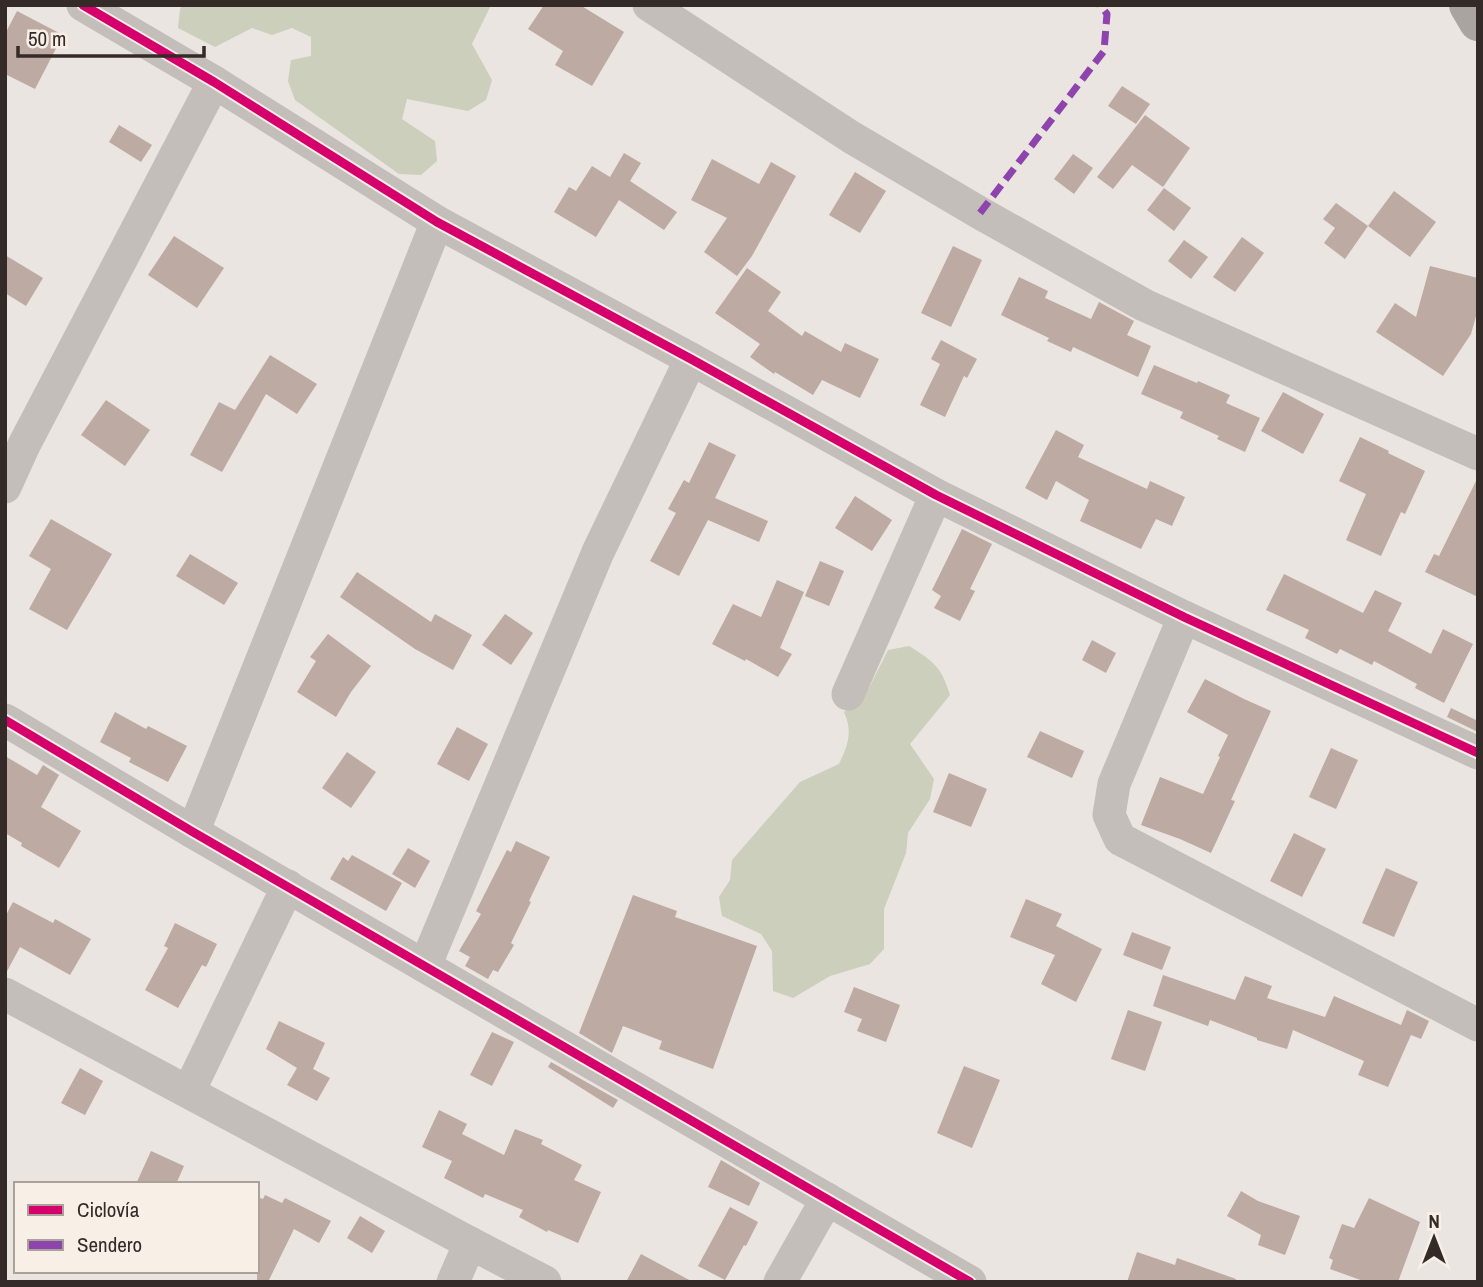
<svg xmlns="http://www.w3.org/2000/svg" width="1483" height="1287" font-family="'Archivo Narrow',sans-serif">
<style>
.green{fill:#cbcfbb}
.building{fill:#bdaaa2}
.lines{fill:none;stroke-linecap:round;stroke-linejoin:round}
.minor{stroke:#c3beb9;stroke-width:33}
.highway{stroke:#a9a49f;stroke-width:38}
.quiet{stroke:#8e44ad;stroke-width:7;stroke-dasharray:14 7;stroke-linecap:butt}
.cycleway-casing{stroke:#f8f0e7;stroke-width:13}
.cycleway{stroke:#d6006c;stroke-width:9}
</style>
<rect width="100%" height="100%" fill="#eae5e0"/>
<!-- green -->
<g class="green">
<path d="M182,5H491L472,44L492,80L486,100L468,111L407,99L402,119L435,141L437,161L421,175L399,174L295,100L288,81L291,60L311,56V37L292,28L272,35L252,28L215,47L178,28L180,9Z"/>
<path d="M909,646C934,662 941,666 950,695L910,744L934,779L930,799L908,833L906,853L884,909V949L870,964L830,976L793,998L773,991L772,951L761,934L722,916L719,897L730,880L732,860L800,782L839,764C848,745 853,732 844,712L869,688L888,650Z"/>
</g>
<!-- building -->
<g class="building">
<path d="M544,5H580L624,32L592,86L555,65L563,51L528,29Z"/>
<path d="M17,11L63,35L35,89L5,74V34Z"/>
<path d="M1122,86L1150,104L1136,124L1108,106Z"/>
<path d="M1145,115L1190,148L1163,187L1132,165L1113,189L1097,177Z"/>
<path d="M119,125L152,145L141,162L109,142Z"/>
<path d="M624,153L641,163L630,181L677,212L664,230L619,200L596,237L554,212L569,187L576,191L592,166L610,177Z"/>
<path d="M1073,154L1093,168L1074,194L1054,179Z"/>
<path d="M712,159L759,184L771,162L796,176L752,256L737,276L704,252L727,218L691,200Z"/>
<path d="M855,172L886,191L860,233L829,215Z"/>
<path d="M1164,188L1191,208L1174,231L1147,210Z"/>
<path d="M1394,191L1436,222L1410,257L1368,226L1345,259L1324,243L1335,228L1323,219L1336,203L1368,226Z"/>
<path d="M174,236L224,268L197,308L148,275Z"/>
<path d="M1242,237L1264,253L1235,292L1213,277Z"/>
<path d="M1184,240L1208,257L1191,279L1168,261Z"/>
<path d="M953,246L982,260L951,327L921,313Z"/>
<path d="M5,255L43,278L26,306L5,293Z"/>
<path d="M1430,266L1478,278V309L1471,334L1443,376L1376,332L1395,303L1416,317Z"/>
<path d="M747,268L781,292L768,311L802,336L805,331L841,352L845,343L879,359L860,398L822,380L813,395L775,372L774,374L750,357L760,344L715,313Z"/>
<path d="M1019,277L1048,291L1045,298L1091,319L1099,302L1134,321L1127,335L1151,346L1138,377L1073,347L1071,352L1047,341L1049,338L1001,315Z"/>
<path d="M941,340L977,359L967,378L964,376L945,417L920,405L940,364L931,359Z"/>
<path d="M270,355L317,384L297,414L266,394L222,472L190,455L219,402L235,410Z"/>
<path d="M1154,365L1197,383L1198,381L1230,395L1226,403L1260,418L1245,452L1217,439L1219,436L1180,418L1183,412L1141,394Z"/>
<path d="M1283,392L1324,414L1303,454L1261,431Z"/>
<path d="M106,400L150,430L125,466L81,435Z"/>
<path d="M1056,430L1084,445L1078,457L1147,489L1150,481L1185,497L1172,526L1156,519L1141,549L1080,521L1089,500L1056,481L1047,500L1025,488Z"/>
<path d="M1360,437L1389,451L1388,453L1425,471L1405,514L1401,512L1381,556L1346,540L1366,494L1339,481Z"/>
<path d="M709,442L736,455L715,498L768,521L759,542L708,520L679,576L650,561L676,513L668,509L684,480L689,483Z"/>
<path d="M1478,477V597L1425,572L1434,554L1439,556Z"/>
<path d="M855,496L892,520L872,551L835,528Z"/>
<path d="M51,519L112,554L67,630L29,609L51,569L29,556Z"/>
<path d="M962,529L992,544L970,589L975,591L960,621L934,608L941,596L932,590Z"/>
<path d="M190,554L238,583L224,605L176,576Z"/>
<path d="M820,561L844,571L829,606L805,596Z"/>
<path d="M357,572L431,622L435,614L472,635L453,670L415,649L340,597Z"/>
<path d="M1284,574L1363,613L1375,590L1402,603L1388,631L1431,654L1443,629L1473,644L1444,703L1415,688L1417,684L1374,661L1372,665L1340,649L1337,654L1305,638L1309,630L1266,610Z"/>
<path d="M777,580L804,592L780,648L792,654L778,677L746,659L745,661L712,644L733,604L761,617Z"/>
<path d="M505,614L533,633L511,665L482,645Z"/>
<path d="M328,634L371,666L351,692L336,717L297,692L316,661L310,657Z"/>
<path d="M1092,640L1116,653L1106,673L1082,660Z"/>
<path d="M1205,679L1244,699L1271,711L1231,800L1235,801L1211,853L1180,839L1141,825L1160,777L1203,794L1220,757L1218,756L1228,735L1187,712Z"/>
<path d="M1451,708L1478,721V732L1447,717Z"/>
<path d="M115,712L146,729L148,726L187,746L168,782L129,762L131,758L100,742Z"/>
<path d="M457,727L488,744L469,781L437,764Z"/>
<path d="M1040,731L1084,751L1072,778L1027,757Z"/>
<path d="M1331,748L1358,760L1336,809L1309,797Z"/>
<path d="M347,752L376,772L351,808L322,788Z"/>
<path d="M5,756L37,775L43,765L59,775L41,807L81,831L59,868L21,846L22,843L5,833Z"/>
<path d="M949,773L987,789L971,827L933,812Z"/>
<path d="M1294,833L1326,849L1302,897L1270,881Z"/>
<path d="M516,841L550,857L529,901L531,902L511,943L514,945L498,972L493,970L488,979L465,966L470,957L459,951L481,914L476,911L507,850L511,852Z"/>
<path d="M408,848L430,861L415,888L392,874Z"/>
<path d="M352,855L402,883L386,911L330,879L343,857L348,861Z"/>
<path d="M1386,868L1418,882L1394,937L1362,923Z"/>
<path d="M633,895L677,911L675,917L757,946L713,1069L659,1049L662,1041L623,1026L612,1053L579,1033Z"/>
<path d="M1026,899L1062,914L1056,926L1102,949L1076,1002L1041,984L1055,955L1010,937Z"/>
<path d="M13,902L53,923L55,919L91,939L70,975L20,947L5,975V917Z"/>
<path d="M175,923L217,944L206,967L202,965L178,1008L145,990L168,948L164,946Z"/>
<path d="M1132,932L1171,947L1162,970L1123,955Z"/>
<path d="M1163,975L1235,1000L1245,976L1272,986L1267,998L1325,1017L1334,996L1401,1025L1407,1010L1429,1021L1421,1039L1411,1035L1388,1087L1358,1075L1364,1061L1293,1030L1287,1049L1257,1040V1038L1210,1020L1208,1026L1153,1006Z"/>
<path d="M854,987L900,1005L886,1042L857,1031L862,1019L844,1012Z"/>
<path d="M1128,1010L1162,1022L1145,1071L1111,1059Z"/>
<path d="M279,1021L325,1043L313,1069L330,1078L317,1101L287,1085L297,1068L266,1049Z"/>
<path d="M492,1032L514,1042L492,1086L470,1075Z"/>
<path d="M551,1062L618,1100L613,1108L548,1067Z"/>
<path d="M964,1066L1000,1080L972,1148L937,1133Z"/>
<path d="M80,1068L103,1081L85,1115L61,1103Z"/>
<path d="M439,1110L467,1124L462,1134L504,1155L515,1129L543,1140L541,1144L582,1165L574,1180L601,1192L578,1243L548,1230L547,1232L519,1217L523,1210L485,1194L483,1198L444,1178L452,1161L422,1147Z"/>
<path d="M151,1151L184,1166L176,1184H136Z"/>
<path d="M721,1160L760,1183L749,1206L708,1187Z"/>
<path d="M1241,1191L1258,1201L1300,1216L1285,1255L1258,1245L1261,1235L1227,1216Z"/>
<path d="M265,1195L282,1203L285,1198L331,1221L319,1243L294,1229L268,1282H257V1197L263,1199Z"/>
<path d="M1369,1198L1420,1222L1398,1282H1366L1330,1269L1333,1260L1329,1258L1342,1224L1354,1228Z"/>
<path d="M730,1207L758,1222L746,1246L744,1245L725,1280L698,1266Z"/>
<path d="M360,1216L385,1231L372,1253L347,1238Z"/>
<path d="M1137,1252L1175,1265L1177,1258L1236,1279L1235,1282H1127Z"/>
<path d="M641,1254L693,1282H626Z"/>
</g>
<g class="lines">
<!-- minor -->
<g class="minor">
<path d="M83,5L214,82L437,222L691,359L936,495L1184,617L1478,753"/>
<path d="M649,5L851,137L980,213L1144,305L1478,454"/>
<path d="M5,487L24,445L214,82"/>
<path d="M1184,617L1114,784L1109,815L1120,839L1478,1025"/>
<path d="M848,694L936,495"/>
<path d="M5,720L193,832L970,1282"/>
<path d="M193,832L437,222"/>
<path d="M425,966L598,552L691,359"/>
<path d="M5,994L470,1243L545,1282"/>
<path d="M189,1091L288,886"/>
<path d="M453,1282L470,1243"/>
<path d="M780,1282L827,1199"/>
</g>
<!-- highway -->
<path class="highway" d="M1468,5L1478,22"/>
<!-- quiet -->
<path class="quiet" d="M980,213L1104,51L1107,14L1100,5"/>
<!-- cycleway casing -->
<g class="cycleway-casing">
<g id="cycleway">
<path d="M83,5L214,82L437,222L691,359L936,495L1184,617L1478,753"/>
<path d="M5,720L193,832L970,1282"/>
</g>
</g>
<!-- cycleway -->
<use href="#cycleway" class="cycleway"/>
</g>
<!-- border -->
<rect width="1483" height="1287" fill="none" stroke="#342b28" stroke-width="14"/>
<!-- legend -->
<rect x="14" y="1182" width="245" height="91" fill="#f8f0e7" stroke="#aaa19b" stroke-width="2"/>
<rect x="28" y="1205" width="35" height="10" fill="#d6006c" stroke="#aaa19b" stroke-width="2"/>
<text x="77" y="1217" font-size="21" fill="#342b28">Ciclovía</text>
<rect x="28" y="1240" width="35" height="10" fill="#8e44ad" stroke="#aaa19b" stroke-width="2"/>
<text x="77" y="1252" font-size="21" fill="#342b28">Sendero</text>
<!-- north arrow -->
<g transform="translate(1434 1238)" stroke="#f8f0e7" stroke-width="5" paint-order="stroke">
<path d="M0-5L12 26L0 18L-12 26Z" fill="#342b28"/>
<text y="-10" font-size="19" font-weight="bold" text-anchor="middle" fill="#342b28">N</text>
</g>
<!-- scale -->
<path d="M18 46v10h186v-10" fill="none" stroke="#342b28" stroke-width="3.5"/>
<text x="28" y="46" font-size="21" fill="#342b28" stroke="#f8f0e7" stroke-width="5" paint-order="stroke">50 m</text>
</svg>
